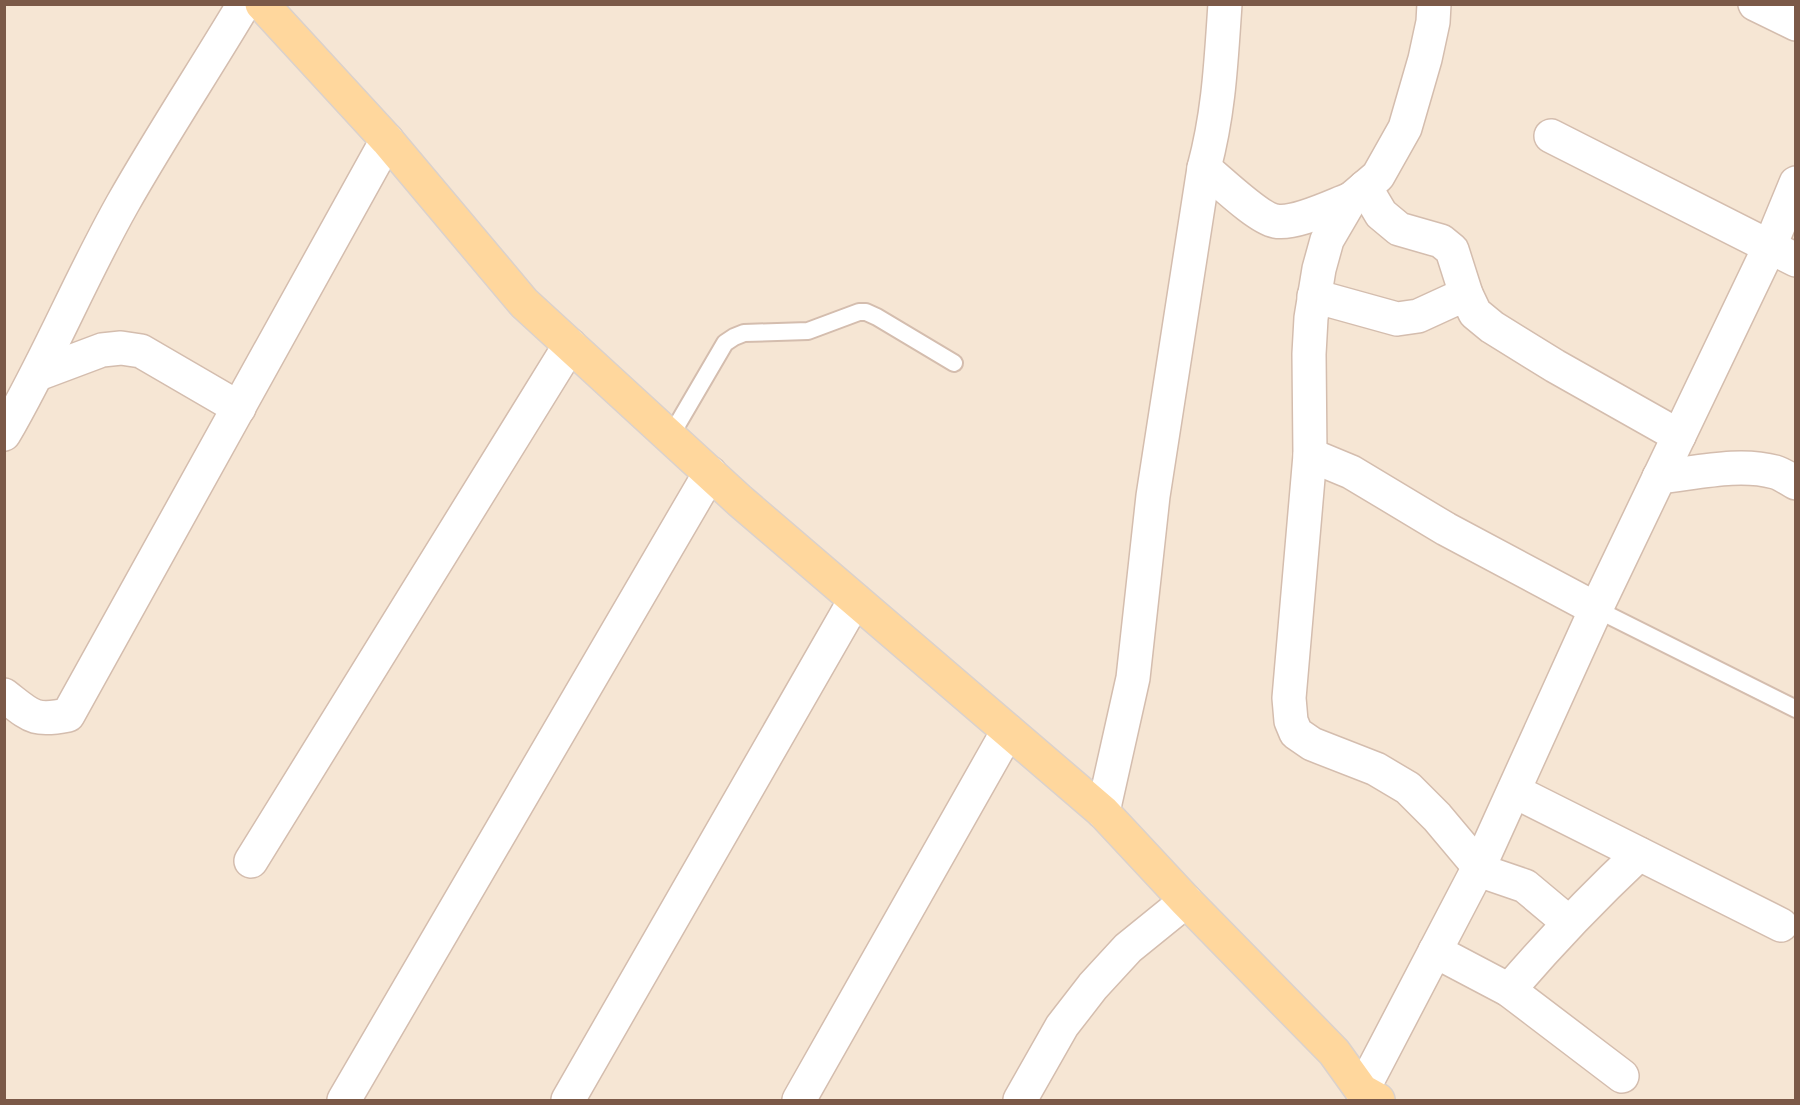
<svg xmlns="http://www.w3.org/2000/svg" width="1800" height="1105" font-family="'Exo 2',sans-serif">
<style>
.residential{fill:#f6e6d4}
.lines{fill:none;stroke-linecap:round;stroke-linejoin:round}
.lane-casing{stroke:#d4bdae;stroke-width:20}
.street-casing{stroke:#d4bdae;stroke-width:36}
.primary-casing{stroke:#dad1cc;stroke-width:36}
.lane{stroke:#fff;stroke-width:16}
.street{stroke:#fff;stroke-width:33}
.primary{stroke:#ffd79d;stroke-width:33}
</style>
<rect width="100%" height="100%" fill="#fef4e7"/>
<!-- residential -->
<rect class="residential" x="5" y="5" width="1790" height="1095"/>
<g class="lines">
<!-- lane casing -->
<g class="lane-casing">
<g id="lane">
<path d="M670,437L725,343L734,337L744,333L808,331L859,312H866L877,317L954,363"/>
<path d="M1596,609L1796,709"/>
</g>
</g>
<!-- street casing -->
<g class="street-casing">
<g id="street">
<path d="M1434,4L1433,22L1425,59L1405,128L1378,176L1351,199L1327,240L1319,269L1311,318L1309,354L1310,455L1289,698L1291,721L1296,733L1312,744L1376,769L1408,788L1437,817L1479,867L1490,874L1525,886L1568,922"/>
<path d="M1755,4L1796,24"/>
<path d="M1551,136L1796,260"/>
<path d="M1204,168C1220,181 1258,218 1275,221C1295,225 1332,206 1351,199"/>
<path d="M1365,187L1381,214L1399,229L1441,241L1452,250L1466,294L1475,313L1492,327L1555,366L1679,436"/>
<path d="M1314,296L1397,319L1418,316L1466,294"/>
<path d="M38,374L102,350L121,348L141,351L239,408"/>
<path d="M4,434C48,359 80,279 123,203C161,136 204,71 244,4"/>
<path d="M1310,455L1351,472L1446,529L1596,609"/>
<path d="M1659,477C1696,473 1739,462 1775,472C1782,474 1789,479 1796,483"/>
<path d="M4,695C31,716 33,722 68,715L387,140"/>
<path d="M1514,791L1781,925"/>
<path d="M1103,812L1133,678L1153,496L1204,168C1219,112 1221,62 1225,4"/>
<path d="M251,861L570,345"/>
<path d="M1435,951L1509,990L1622,1076"/>
<path d="M1509,990C1551,941 1592,898 1639,854"/>
<path d="M1362,1091L1479,867L1596,609L1770,246L1796,183"/>
<path d="M344,1100L710,473"/>
<path d="M568,1100L855,600"/>
<path d="M799,1100L1008,731"/>
<path d="M1020,1100L1062,1026L1093,986L1128,948L1186,901"/>
</g>
</g>
<!-- primary casing -->
<g class="primary-casing">
<path id="primary" d="M262,4L387,140L524,303L740,501L1103,812L1186,901L1334,1052L1362,1091L1378,1100"/>
</g>
<!-- lane -->
<use href="#lane" class="lane"/>
<!-- street -->
<use href="#street" class="street"/>
<!-- primary -->
<use href="#primary" class="primary"/>
</g>
<!-- border -->
<rect width="1800" height="1105" fill="none" stroke="#7b5948" stroke-width="12"/>
</svg>
